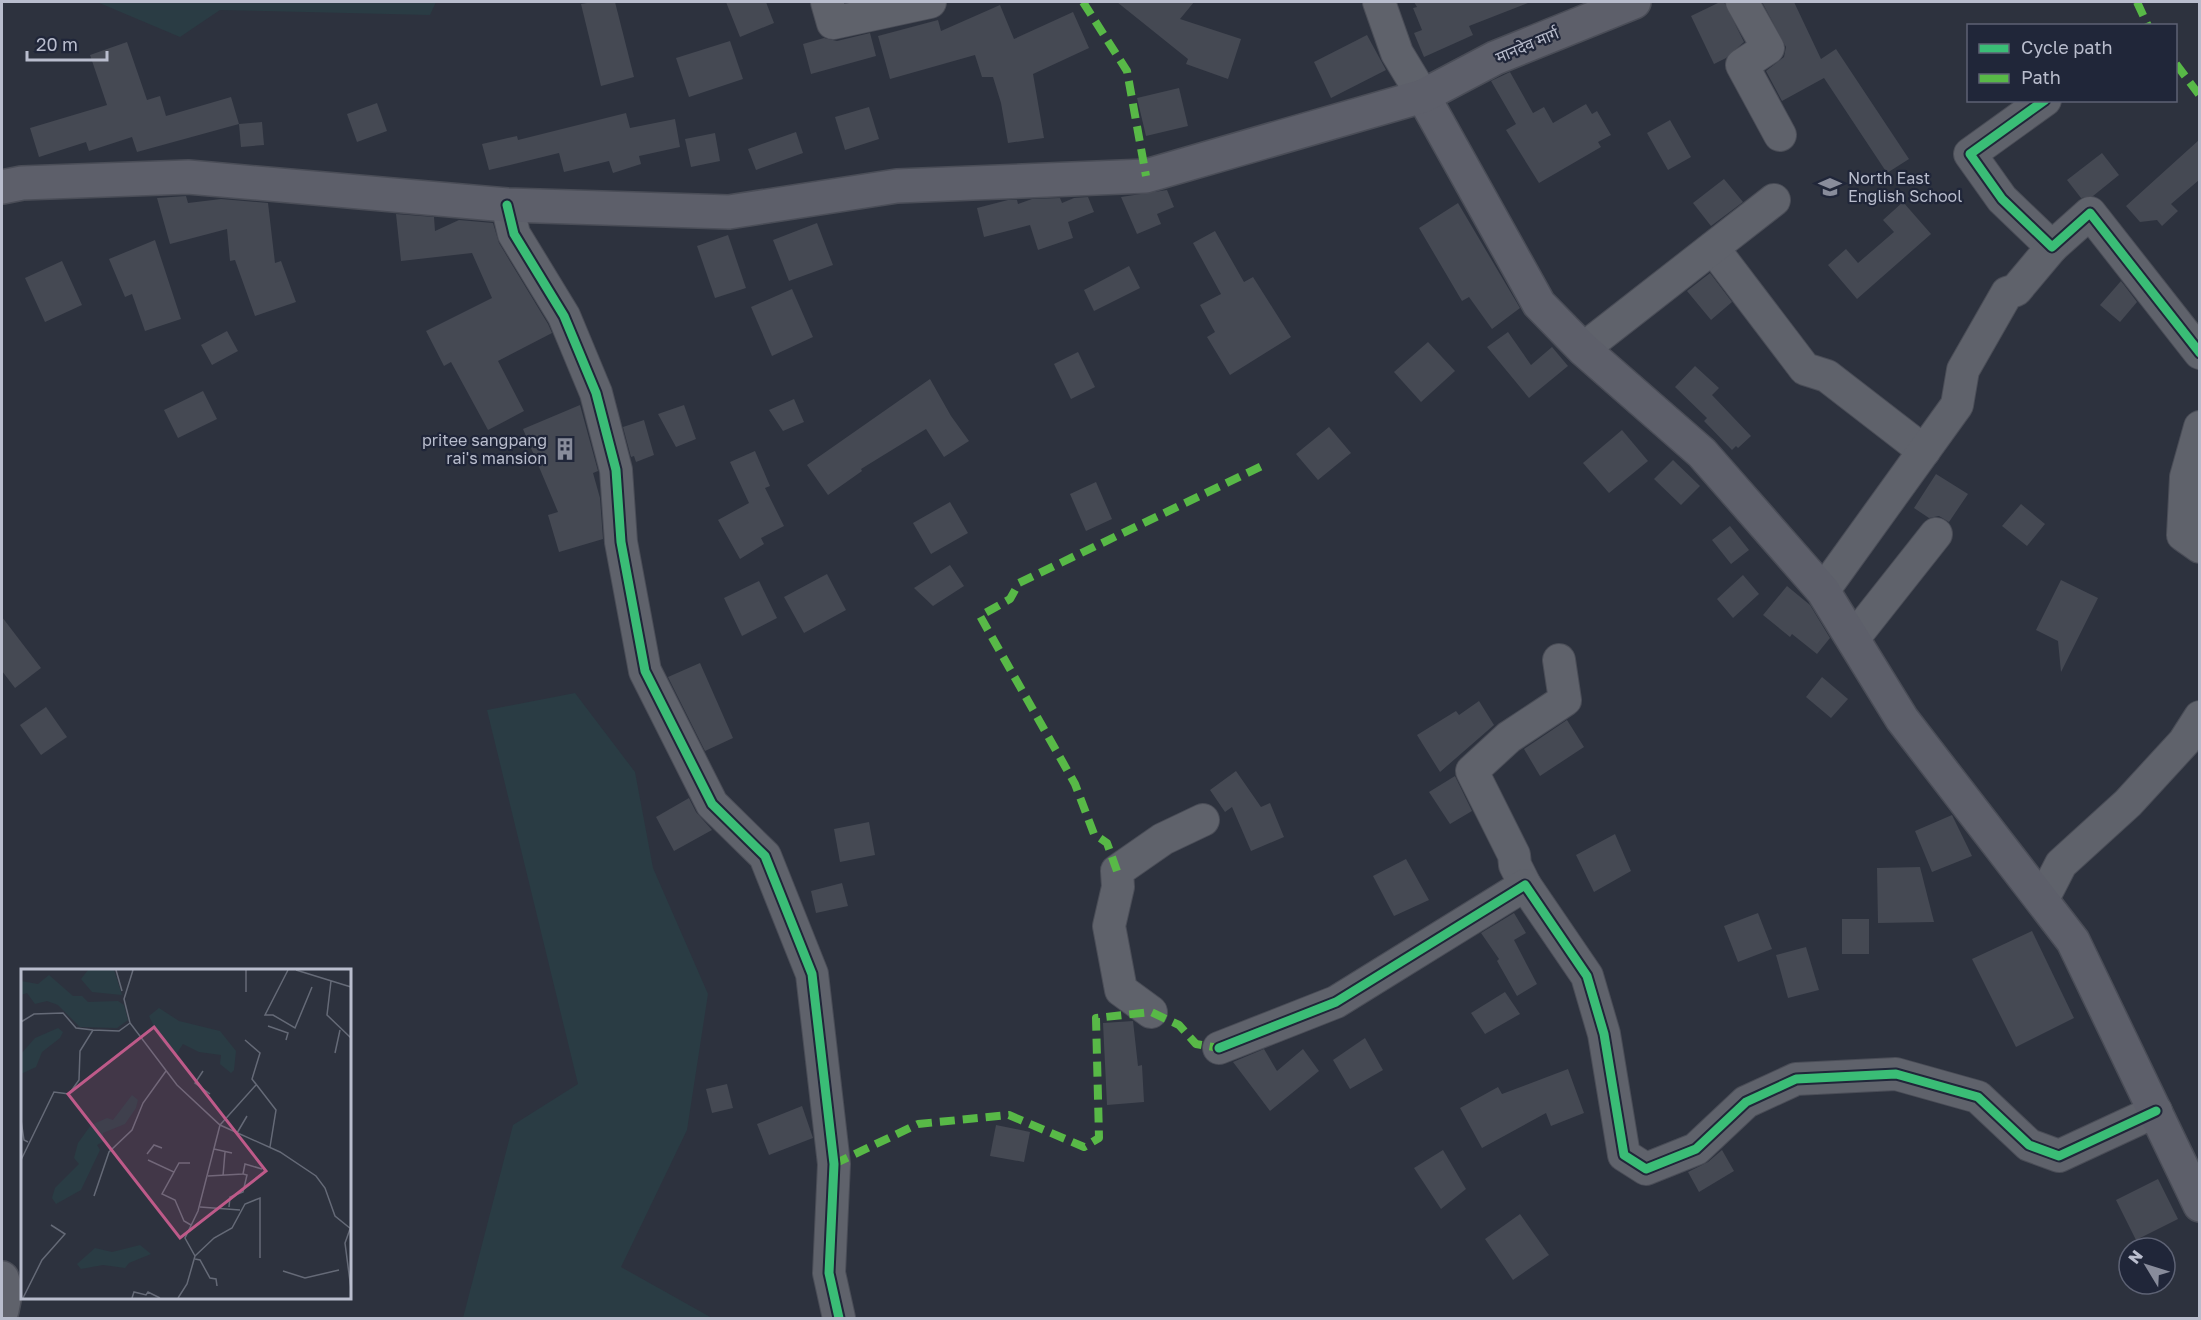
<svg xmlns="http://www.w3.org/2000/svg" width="2201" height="1320" font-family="'Golos Text','Noto Sans Devanagari',sans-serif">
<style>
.green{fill:#2a3c44}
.building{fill:#454953}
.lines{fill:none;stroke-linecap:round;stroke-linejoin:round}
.minor-casing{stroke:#4a4d57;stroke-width:34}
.tertiary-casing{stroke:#4a4d57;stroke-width:36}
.secondary-casing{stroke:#4a4d57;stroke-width:36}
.minor{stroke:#5f626b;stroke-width:32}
.tertiary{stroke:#5f626b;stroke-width:33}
.secondary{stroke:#5d5f6a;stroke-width:33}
.quiet{stroke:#58b947;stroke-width:8;stroke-dasharray:15 8;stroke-linecap:butt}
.cycleway-casing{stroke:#202639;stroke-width:13}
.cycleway{stroke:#3abd76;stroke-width:9}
.labels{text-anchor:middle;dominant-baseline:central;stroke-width:4.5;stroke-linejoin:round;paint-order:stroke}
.street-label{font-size:16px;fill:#b9bdcd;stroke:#202639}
.poi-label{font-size:16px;fill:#b9bdcd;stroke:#202639;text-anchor:start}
.inset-road{fill:none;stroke:#656a77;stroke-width:1.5}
.view{fill:#be5a89;fill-opacity:0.15;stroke:#be5a89;stroke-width:3}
.inset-edge{fill:none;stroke:#b9bdcd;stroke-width:3}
</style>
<rect width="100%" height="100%" fill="#2d323e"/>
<!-- green -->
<g class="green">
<path d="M97,2H436L430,15L220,10L180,37Z"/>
<path d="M575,693L635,772L653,868L708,994L687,1130L621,1267L712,1318H463L513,1125L578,1084L487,710Z"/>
</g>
<!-- building -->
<g class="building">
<path d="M593,2H615L634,77L601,86L581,4Z"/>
<path d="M726,2H766L774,23L740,37Z"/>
<path d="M1117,2H1194L1180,19L1241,39L1228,79L1186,64L1188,59Z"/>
<path d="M1414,2H1527L1528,3L1469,26L1473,35L1424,57L1414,33L1422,30L1413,8L1417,7Z"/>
<path d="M1720,2H1724L1744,42L1726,58L1714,64L1691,16Z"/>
<path d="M1762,2H1794L1821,59L1836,49L1909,159L1887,173L1824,78L1782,101L1766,71L1784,57L1786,47Z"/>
<path d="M1000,5L1014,39L1073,12L1089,48L1033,74L1044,138L1008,143L1001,103L993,77H982L975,55L890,79L878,36L938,20L941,31Z"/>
<path d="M870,33L876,56L811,74L803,44L824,38L837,41Z"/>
<path d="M1367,35L1386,70L1331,98L1314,62Z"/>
<path d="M730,41L743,79L689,97L676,58Z"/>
<path d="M127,42L147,100L160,96L166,116L231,97L239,124L137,152L132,137L89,151L86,142L39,157L30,128L107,105L90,55Z"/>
<path d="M1510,72L1533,113L1544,107L1553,123L1586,104L1592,114L1597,111L1611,135L1598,142L1601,147L1539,183L1506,130L1516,124L1491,81Z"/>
<path d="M1179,88L1188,126L1146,136L1137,98Z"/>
<path d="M377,103L387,131L357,142L347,114Z"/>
<path d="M869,107L879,139L845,150L835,117Z"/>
<path d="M626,113L630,128L675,119L680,147L639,156L641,164L613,173L609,161L564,172L559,153L489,170L482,144L517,136L518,140Z"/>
<path d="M1670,120L1691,157L1668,170L1647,133Z"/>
<path d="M262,122L264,145L241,147L239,124Z"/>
<path d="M796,132L803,153L756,170L748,149Z"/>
<path d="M715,133L720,161L691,167L685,139Z"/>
<path d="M2199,140V180L2171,204L2178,211L2162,226L2157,220L2140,222L2126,206Z"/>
<path d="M2102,153L2119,175L2093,196L2081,198L2067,180Z"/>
<path d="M1724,179L1743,202L1711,226L1693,203Z"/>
<path d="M1167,190L1174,207L1157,214L1161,224L1137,234L1121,197Z"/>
<path d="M186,196L188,203L221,199L268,203L275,263L281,261L296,302L255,316L235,260L230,261L227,229L170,244L157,198Z"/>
<path d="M1088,197L1094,212L1068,222L1073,238L1038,250L1030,225L984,237L977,208L1008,200H1017L1018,204L1032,199L1060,198L1062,203L1074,198Z"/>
<path d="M1903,202L1931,234L1857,299L1828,265L1846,249L1858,263L1894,232L1883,220Z"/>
<path d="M1458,203L1520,308L1492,329L1469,297L1462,301L1419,228Z"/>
<path d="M396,214L434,217L435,231L459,220L493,223L499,243L548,324L552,333L498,361L524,411L488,430L451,362L444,366L426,331L492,298L472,253L401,261Z"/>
<path d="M817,223L833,265L789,281L773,240Z"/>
<path d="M1215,231L1244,282L1253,277L1291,337L1230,375L1207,337L1215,332L1200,305L1221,294L1193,243Z"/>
<path d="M728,235L746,288L715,298L697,246Z"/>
<path d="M155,240L181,319L145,331L132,294L125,297L109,259Z"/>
<path d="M62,261L82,305L45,322L25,278Z"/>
<path d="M1129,266L1140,288L1094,311L1084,290Z"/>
<path d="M1710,273L1732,302L1711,320L1687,291Z"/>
<path d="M2121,281L2137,302L2120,322L2100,305Z"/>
<path d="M792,289L813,337L772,356L751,307Z"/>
<path d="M227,331L238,351L212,365L201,345Z"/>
<path d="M1508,332L1531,365L1552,347L1568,366L1529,398L1487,347Z"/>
<path d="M1428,342L1455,371L1421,402L1394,372Z"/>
<path d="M1078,352L1095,387L1071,399L1054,364Z"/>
<path d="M1695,366L1719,388L1712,395L1751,436L1738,448L1736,446L1732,450L1704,421L1707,418L1675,387Z"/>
<path d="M930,379L951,416L969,441L944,457L926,429L861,469L862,471L828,495L807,465Z"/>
<path d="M203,391L217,419L178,438L164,410Z"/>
<path d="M794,399L804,422L783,431L769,410Z"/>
<path d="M580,405L598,471L593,473L600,498L603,539L559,552L548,515L558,512L523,429Z"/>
<path d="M684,405L696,439L676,447L658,414Z"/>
<path d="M644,420L654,455L636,462L634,456L631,457L623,427Z"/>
<path d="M1329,427L1351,453L1318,480L1296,454Z"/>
<path d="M1622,430L1648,461L1609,493L1583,463Z"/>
<path d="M755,451L770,486L765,488L784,526L761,538L764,544L740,559L718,520L749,503L730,462Z"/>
<path d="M1673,460L1700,486L1681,505L1654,479Z"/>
<path d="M1936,474L1968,494L1949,522L1939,516L1929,518L1914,508Z"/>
<path d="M1096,482L1112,519L1086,531L1070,494Z"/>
<path d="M950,502L968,533L931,554L913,523Z"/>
<path d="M2021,504L2045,524L2027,546L2002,526Z"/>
<path d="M1730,526L1749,550L1731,564L1712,540Z"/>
<path d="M950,565L964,586L933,606L914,588Z"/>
<path d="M827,574L846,610L804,633L784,597Z"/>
<path d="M1743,575L1759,594L1733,618L1717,599Z"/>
<path d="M2061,580L2098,598L2061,672L2058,641L2036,630Z"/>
<path d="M759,581L777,618L742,636L724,598Z"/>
<path d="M1787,586L1810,605L1830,638L1817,654L1792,634L1790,637L1763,615Z"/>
<path d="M2,617L41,668L15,688L2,671Z"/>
<path d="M700,663L733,738L705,751L668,677Z"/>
<path d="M1822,677L1848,699L1831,718L1806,697Z"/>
<path d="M1479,701L1494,725L1440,772L1417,735L1456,711L1459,715Z"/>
<path d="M46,707L67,737L41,755L20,725Z"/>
<path d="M1567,720L1584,747L1540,776L1524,749Z"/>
<path d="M1236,771L1261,807L1270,803L1284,837L1251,851L1232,807L1225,812L1210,790Z"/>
<path d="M1455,776L1472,811L1450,824L1429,792Z"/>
<path d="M689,798L696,812L712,830L674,851L656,817Z"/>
<path d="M1952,815L1972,856L1932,872L1915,831Z"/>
<path d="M869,822L875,855L840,862L834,829Z"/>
<path d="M1615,834L1631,871L1594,892L1576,855Z"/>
<path d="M1406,859L1429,900L1394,916L1373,876Z"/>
<path d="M1920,867L1934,922L1878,923L1877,868Z"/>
<path d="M842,883L848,906L816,913L811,891Z"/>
<path d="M1514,913L1526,933L1514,940L1537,984L1517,996L1497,961L1499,959L1481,933Z"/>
<path d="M1758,913L1772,949L1738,962L1724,926Z"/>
<rect x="1842" y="919" width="27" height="35"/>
<path d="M2032,931L2074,1018L2016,1047L1972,959Z"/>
<path d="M1806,947L1819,990L1788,998L1776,955Z"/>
<path d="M1505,992L1520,1014L1485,1034L1471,1013Z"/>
<path d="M1133,1021L1138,1066L1142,1065L1144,1102L1107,1105L1103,1023Z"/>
<path d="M1365,1038L1383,1070L1350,1089L1333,1060Z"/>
<path d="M1264,1049L1277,1071L1303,1049L1319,1071L1270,1111L1233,1062Z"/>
<path d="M1568,1069L1584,1113L1551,1126L1546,1113L1482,1148L1460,1108L1498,1087L1502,1094Z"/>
<path d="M727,1084L733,1108L712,1113L706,1089Z"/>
<path d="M802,1106L813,1138L769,1155L757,1124Z"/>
<path d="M996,1125L1030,1132L1024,1162L990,1156Z"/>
<path d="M1443,1150L1466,1189L1441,1209L1414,1168Z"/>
<path d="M1722,1150L1734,1171L1699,1192L1688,1172L1708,1162Z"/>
<path d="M2158,1179L2178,1219L2136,1240L2116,1200Z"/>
<path d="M1520,1214L1549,1255L1513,1280L1485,1239Z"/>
</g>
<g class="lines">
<!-- minor casing -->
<g class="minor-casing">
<g id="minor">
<path d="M827,2L833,23L930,2"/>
<path d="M1379,2L1397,53L1423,96"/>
<path d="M1742,2L1768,48L1742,65L1780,135"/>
<path d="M2045,100L1970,154L2002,199L2052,247L2090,213L2200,353"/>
<path d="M507,205L514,234L564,316L596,393L616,470L621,542L645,671L712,804L765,856L812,974L834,1164L829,1273L839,1318"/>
<path d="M1713,248L1805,369L1827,376L1924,451"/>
<path d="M1583,349L1774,200"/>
<path d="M2200,427L2186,477L2183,535L2200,547"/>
<path d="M1823,591L1957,405L1963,370L2007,293L2016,290L2052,247"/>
<path d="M1853,639L1936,534"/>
<path d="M1525,885L1515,865L1514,855L1472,771L1509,737L1565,700L1559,660"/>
<path d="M2043,899L2061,864L2128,803L2184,742L2200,717"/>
<path d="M1151,1012L1121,990L1109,926L1118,887L1117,871L1163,839L1203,820"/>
<path d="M1219,1048L1336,1002L1525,885L1587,976L1604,1034L1624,1155L1646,1169L1696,1149L1746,1102L1796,1079L1896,1074L1978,1097L2029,1145L2059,1156L2156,1111"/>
</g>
</g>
<!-- tertiary casing -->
<g class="tertiary-casing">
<path id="tertiary" d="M2,1278L6,1290L2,1310"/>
</g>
<!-- secondary casing -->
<g class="secondary-casing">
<g id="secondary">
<path d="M1423,96L1539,304L1583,349L1702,453L1823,591L1902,719L2073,941L2200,1205"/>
<path d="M2,187L22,183L188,177L507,205L729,212L897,186L1146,176L1423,96L1495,58L1634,2"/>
</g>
</g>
<!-- minor -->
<use href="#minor" class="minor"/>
<!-- tertiary -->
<use href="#tertiary" class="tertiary"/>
<!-- secondary -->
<use href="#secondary" class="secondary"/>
<!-- quiet -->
<g class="quiet">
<path d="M1083,2L1127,71L1146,176"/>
<path d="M2137,2L2148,26"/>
<path d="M2176,64L2200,96"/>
<path d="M1117,871L1107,843L1094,834L1075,784L980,616L1010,599L1019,583L1264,465"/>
<path d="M834,1164L918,1124L1009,1115L1084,1147L1099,1138L1096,1018L1151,1012L1179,1025L1196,1044L1219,1048"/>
</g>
<!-- cycleway casing -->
<g class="cycleway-casing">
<g id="cycleway">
<path d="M2045,100L1970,154L2002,199L2052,247L2090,213L2200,353"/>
<path d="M507,205L514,234L564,316L596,393L616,470L621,542L645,671L712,804L765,856L812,974L834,1164L829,1273L839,1318"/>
<path d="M1219,1048L1336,1002L1525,885L1587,976L1604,1034L1624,1155L1646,1169L1696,1149L1746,1102L1796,1079L1896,1074L1978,1097L2029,1145L2059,1156L2156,1111"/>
</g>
</g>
<!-- cycleway -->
<use href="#cycleway" class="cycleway"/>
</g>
<!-- icons -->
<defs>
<g id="school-bare" transform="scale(1.8)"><path d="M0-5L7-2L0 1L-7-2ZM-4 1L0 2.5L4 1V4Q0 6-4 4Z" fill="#888c9b" stroke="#202639" stroke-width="2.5" paint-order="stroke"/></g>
<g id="building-bare" transform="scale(1.8)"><path d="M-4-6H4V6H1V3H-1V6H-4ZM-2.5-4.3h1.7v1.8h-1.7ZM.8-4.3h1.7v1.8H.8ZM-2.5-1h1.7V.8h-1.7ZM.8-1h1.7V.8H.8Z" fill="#888c9b" stroke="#202639" stroke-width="2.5" paint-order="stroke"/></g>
</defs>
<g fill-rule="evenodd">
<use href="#school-bare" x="1830" y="187"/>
<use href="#building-bare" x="565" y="449"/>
</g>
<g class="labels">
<!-- street labels -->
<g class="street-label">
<text transform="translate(1527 45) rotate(-23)">मानदेव मार्ग</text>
</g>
<!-- poi labels -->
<g class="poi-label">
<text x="1848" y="178">North East<tspan x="1848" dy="18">English School</tspan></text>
<text x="547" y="440" text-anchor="end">pritee sangpang<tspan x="547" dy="18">rai's mansion</tspan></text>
</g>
</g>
<!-- overview -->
<g transform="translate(21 969)">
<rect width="330" height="330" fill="#2d323e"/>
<path d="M67,1H93L101,26L71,23L60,10ZM28,6L52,27H61L67,33L97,32L103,36L107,51L96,59L59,58L37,36L26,32L14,35L6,24L0,26V12L17,15ZM138,39L158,52L199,62L215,82L213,101L210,104L199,95L200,86L178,83L162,75L154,87L140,72L128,47ZM37,59L42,63L39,69L21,83L15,98L0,105V85L14,69ZM111,126L117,131L115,139L104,155L82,164L83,172L76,176L79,181L60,221L35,235L31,229L34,219L58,195L53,189L57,174L70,156L86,149L92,151ZM119,276L130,285L108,294L104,299L82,296L60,300L56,295L74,279L91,283Z" fill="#2a3c44"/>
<path class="inset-road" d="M95,1L101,22M112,1L103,30L109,54L156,116L199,156L259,183L295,207L304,219L314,247L330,260M225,1V23M267,1L244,46H252L274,59L291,18M275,1L330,18M310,12L306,46L330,69M0,53L13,45L42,44L55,59L72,61M247,57L267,64L265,71M224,71L239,84L231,110L255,141L249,178M314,84L319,61M182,102L174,114L189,125M0,151L3,171L7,173M199,156L235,116M216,164L226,147M193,180L211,184M126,185L133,176L141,179M0,191L33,123L48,125L58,111L59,82L72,61L98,62L109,54M127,191L153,203L141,225L154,231L163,252L170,256M153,203L158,194H169M187,207L222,205M202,207L204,183M73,227L88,183L111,161L122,134L145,102M179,238L219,241M208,238L209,228L222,223L226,206L222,205L224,195L241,200M329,260L324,274L330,320M174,287L193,269L211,259L224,235L239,229V289M174,290L179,291L189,309L195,310L196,317M262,302L284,309L318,301M2,329L21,291L44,265L30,256M111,329L113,323L125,326L127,323L139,329M157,329L166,315L174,287L164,269L177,242L199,156"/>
<path class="view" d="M133,58L245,202L159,269L47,125Z"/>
<rect width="330" height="330" class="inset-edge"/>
</g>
<!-- border -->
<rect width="2201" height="1320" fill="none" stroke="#b9bdcd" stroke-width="6"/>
<!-- legend -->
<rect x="1967" y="24" width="210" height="78" fill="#202639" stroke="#5d6274" stroke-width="1.5"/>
<rect x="1979" y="44" width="30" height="9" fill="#3abd76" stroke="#5d6274" stroke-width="1.5"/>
<text x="2021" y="54" font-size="18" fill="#b9bdcd">Cycle path</text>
<rect x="1979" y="74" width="30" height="9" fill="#58b947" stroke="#5d6274" stroke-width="1.5"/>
<text x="2021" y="84" font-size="18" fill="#b9bdcd">Path</text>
<!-- north arrow -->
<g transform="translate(2147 1266) rotate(308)"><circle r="28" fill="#202639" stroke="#5d6274" stroke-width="1.5"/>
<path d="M0-4.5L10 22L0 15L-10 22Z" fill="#888c9b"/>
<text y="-9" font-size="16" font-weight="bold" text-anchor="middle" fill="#b9bdcd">N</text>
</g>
<!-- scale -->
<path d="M27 51v9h80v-9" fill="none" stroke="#b9bdcd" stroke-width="3"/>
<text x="36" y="51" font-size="18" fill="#b9bdcd" stroke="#202639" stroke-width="4.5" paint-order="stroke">20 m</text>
</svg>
